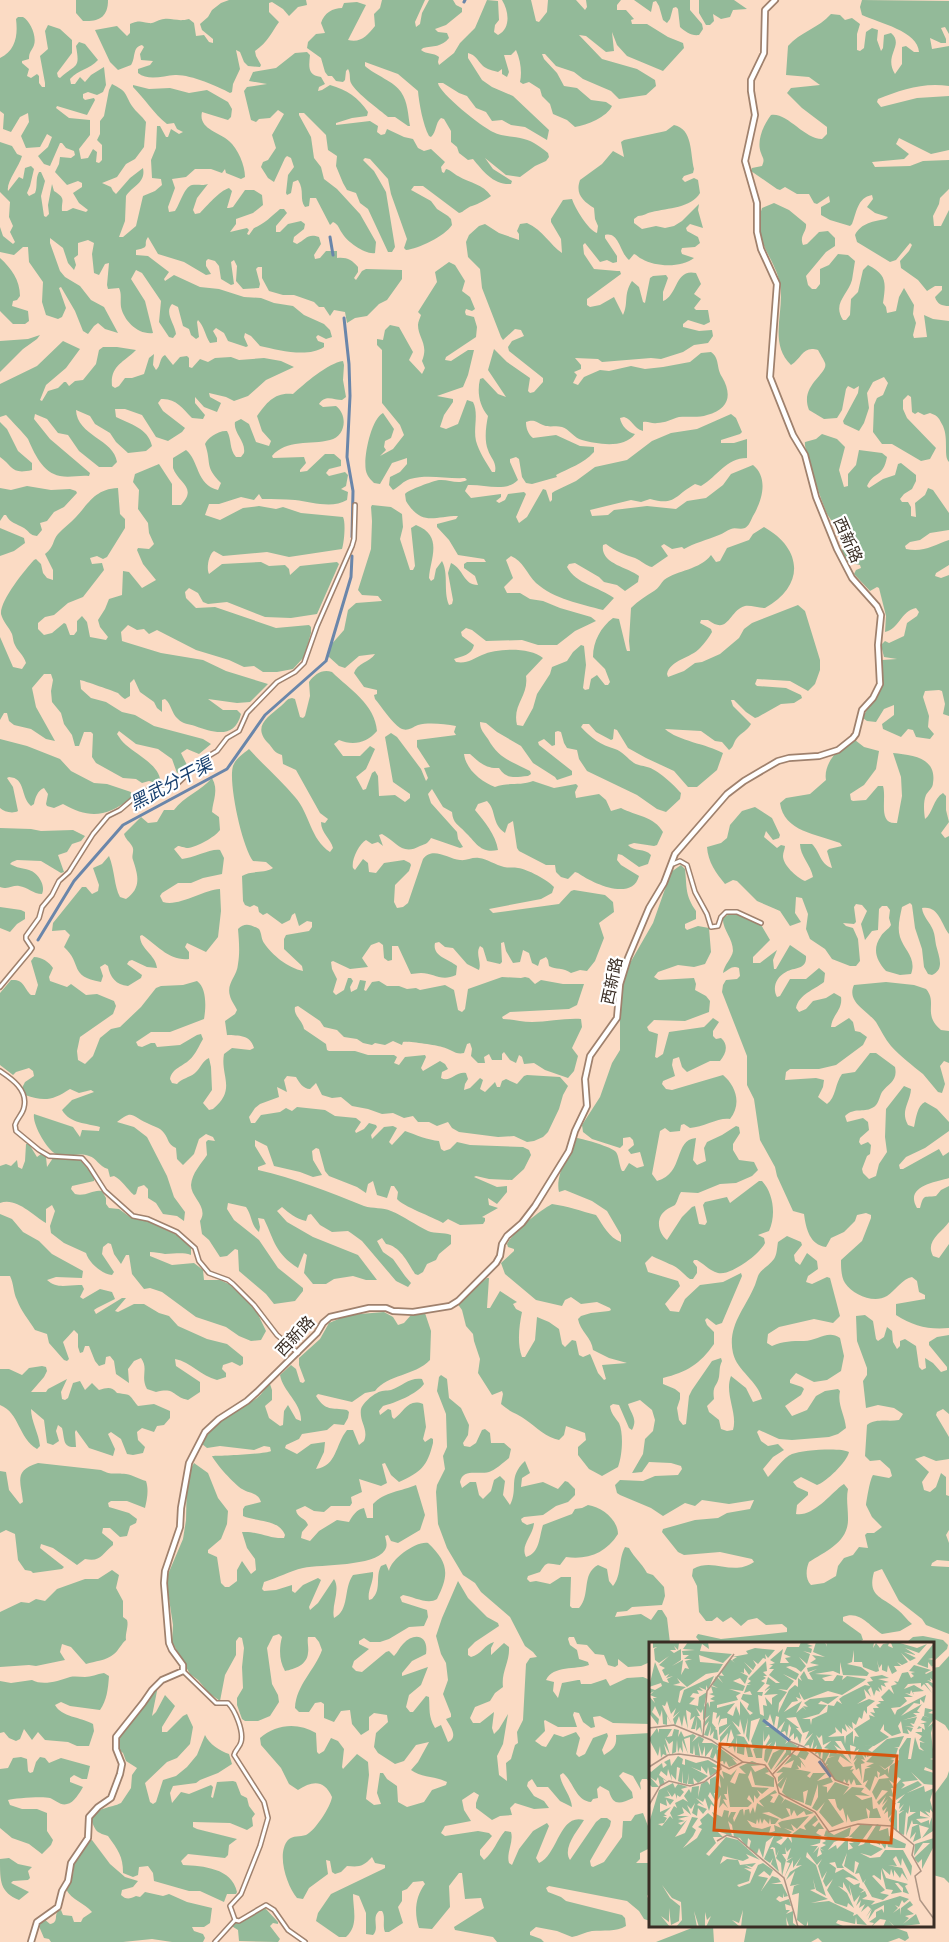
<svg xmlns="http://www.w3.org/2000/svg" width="949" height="1942" font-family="'Fira Sans Condensed','Noto Sans SC',sans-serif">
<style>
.green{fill:#93ba99}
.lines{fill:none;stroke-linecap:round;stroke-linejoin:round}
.canal{stroke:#6a86aa;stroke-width:3}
.minor-casing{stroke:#9f816d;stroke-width:6}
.tertiary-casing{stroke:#9f816d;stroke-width:8}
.minor{stroke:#fff;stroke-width:3}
.tertiary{stroke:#fff;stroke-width:4.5}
.labels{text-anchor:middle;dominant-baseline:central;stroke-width:4.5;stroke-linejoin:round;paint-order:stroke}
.street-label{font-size:16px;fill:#392d24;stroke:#fff}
.water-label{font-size:18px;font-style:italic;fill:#18406f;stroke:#fff}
.inset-river{fill:none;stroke:#6a86aa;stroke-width:3}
.inset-road{fill:none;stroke:#ad9584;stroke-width:1.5}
.view{fill:#d6550e;fill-opacity:0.15;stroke:#d6550e;stroke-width:3}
.inset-edge{fill:none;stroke:#392d24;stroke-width:3}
</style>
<rect width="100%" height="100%" fill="#fbdbc4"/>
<!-- green -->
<g class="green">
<path d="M76,0H108C108,17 99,22 83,21L76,13Z"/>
<path d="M229,0H306L307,5L298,7L289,16L283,9L272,2L269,3V12L279,22C271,33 268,42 255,51L256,56L261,65L260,67L248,66L244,62L240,52L236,50L240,69L233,84L232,92L230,93C218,86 189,74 175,75C163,76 148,81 138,73V69L150,65L153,61L141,60L140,54L144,47L142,45C132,47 136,58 131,65L118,70L110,62L95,30L117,26L127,36L130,33V24C141,20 139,22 149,23C154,24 159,19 164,19C173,18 178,22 189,19L194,23L196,36L204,35L209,42L213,43V39L202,30L200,24L208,17L212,10L221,3Z"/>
<path d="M382,0H425L415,22L416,27L420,24L422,13L429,0H453L456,5L462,8V12L446,25L435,29L438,32L447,33L449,38C442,47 433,46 423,48L421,50C427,55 433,52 439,57L438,62L439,65L454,53L460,43L475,28L487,0L498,1L499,20L495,25L494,32L498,35C511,29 509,11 502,0H531L536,21L539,22L547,12L548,0H576L585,10L587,7L586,0H621L617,5V10H626L634,19L631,20L632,24H647L668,37L683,43L684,48L663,71L627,56L617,45L612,32L614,51L606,52L586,36L579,35L602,59L637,69L655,80L656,86L646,95L619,99L611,91L583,79L574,72L556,66L545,54H542L544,59L557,73L564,86L577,88L591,100L606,102L612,106C607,117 587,125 575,127L567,120L553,114L550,104L542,96L540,89L529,82L523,84L520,82C522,73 521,61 516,50L511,55H504L509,72L507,77L502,74V69L498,72C494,71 486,69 483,66C477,60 476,55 468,53V58L482,80L492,87L513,96L549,130L547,140L525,127L511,125L502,120L492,121L486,112L476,108L467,96L459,93L443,83H438C439,93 482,127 493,132C502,137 514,136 524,139C533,141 542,148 548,153L549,157L546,161L535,166L520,177L506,175L485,158L493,169L512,181L511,184C493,185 483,171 473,159L468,160L459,153L457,147L451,142V131L444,119L441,118C435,123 437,131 431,137L429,136C423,125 419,103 418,91L398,74L365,62V66C375,75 395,82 401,92C408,102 408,115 410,126H408L395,117H388C380,110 356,93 351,83C349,79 351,74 348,69L346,71L345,80L343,82L336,81L332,76H328L325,72L321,58L307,48L308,42L316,34L325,33L321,23C324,13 333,8 342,8L344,3L357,2L366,5L348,40C361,43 367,36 375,26L374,14L380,8Z"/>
<path d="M634,0H690V10L702,24L703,29L699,35C691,36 686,32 680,27L678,9L676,7L673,8L670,19L667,23L663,20L659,6L656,1L653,2L651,12Z"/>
<path d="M699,0H734L747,9L733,10L730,17L721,19L713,14L714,21L710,25H706L699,13Z"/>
<path d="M862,0L949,1V34L945,27L941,28L946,39V43H941L930,38L932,49L949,46V86C923,82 901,90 878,99L877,102L881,107L917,98L949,96V150L931,154L899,138L896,144L909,154L904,159L872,162L875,167L910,166L923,161L949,160V189L940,198L939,204L933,216L934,226H941L949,210V306C942,306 937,304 935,297L942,290V286H935L927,291L918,280L901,268L900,261L909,251L912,245L910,243L896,260L890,262L857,242L855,235C861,223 874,221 886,219L888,217L875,213L867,207L873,199L872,195C857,198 857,212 852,224L850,226L830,220L821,215V207L830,202L829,196L817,204L814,203L809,194H797L785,187L780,190L777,189L751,171L752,168L762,166C765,159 763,159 761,153C756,141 764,124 771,115C787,112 804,139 822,139L827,134V127L802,108L787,93L791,88L820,85L809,77L786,75L788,46C800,32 819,28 831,14L840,15L845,20L852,18L860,24L857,34V50L860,51L864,48L866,32L872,28L878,30L877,40L881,51L883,48L884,35L891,33C905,45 883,55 895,74L902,64V47L906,46L914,52H919C918,31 879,23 862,15L860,7Z"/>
<path d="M18,17H23C30,21 37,36 34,45C32,51 29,51 29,59L22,61V63L29,69L27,76L31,78L37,74L39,76V83L42,87H45V83L40,56L48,49L45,31L48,25L60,29L72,40V53L57,73L58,77L60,78C77,63 80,69 76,46L79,42L85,44L98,60C89,70 79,69 70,79L71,84H75L80,77L85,82L91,75L104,67L106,85L103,92L97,95L88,92L83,94V98L85,100L94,98L95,100L87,115L57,106L56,108L69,118L90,120V135L79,149L81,159L88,158L93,149L97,152L96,162L99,163L102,160V145L97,140L100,134V121L104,116L109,90L112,84C128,92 124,93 132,106C136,112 142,116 146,122L144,147L135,159L126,164L117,177L102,183L111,187L113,191L116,194L130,178L143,168C146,183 133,185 126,196L125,221L119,237H123L136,226L143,196L155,191L162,185L161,179L152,178L151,160L156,148L157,126H160L166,137H168L171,129L179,134L183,132L177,129L174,123L167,124C154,114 145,99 133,87V85L149,89L170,88L189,93L207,90L228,102L232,109L231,117L228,120L202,112C198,129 219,132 229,141C238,149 245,165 245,177L241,179L226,173L225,169L222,173L211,169H195L186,177L172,179L175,188L168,207L169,212L175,211C180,204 184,187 192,185C198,184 202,186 208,184L197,198L193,210L195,214L200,213C207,206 219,191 229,188L232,191L227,208H229L233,207L245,190H254L262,195L263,205L253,213L236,219V224L230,232L247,228L249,230L247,234L249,235L254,228C263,225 273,215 280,209H284L287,213L276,226V232H280L288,224L301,221L305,224L304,229L294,237L293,242L297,244C306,239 308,233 319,237L321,244L314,255L315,259L320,258L326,251H337V258C347,257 352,260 358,267V272L354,278L356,280L362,271L366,269L402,270V279L387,300L379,304L367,316L355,318L347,323L345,312L334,310L330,316L324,307H319L314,302L294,295H283L269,291L262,278V267H258L256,269L260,284L259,288L243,289L236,281L237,266L234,260L231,262L234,284L231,285L221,279L219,266L215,261L208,259L206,261V266L211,274L206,275L184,262L158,254L148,237C142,245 152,247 136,250V255L148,256L169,272L164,279L165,281L174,275L200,287L219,289L244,297L261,298L274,303L293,306L304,315L324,324L330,330L332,337L326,339L318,335L316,337L318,341L324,343V347C308,358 278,350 260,346L251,336L245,333L244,337L248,346L246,347L228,341L224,333L216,328L213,331L217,338V342L210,343C205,335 204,326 198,320L197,322L199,337L196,339L191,335L189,329L183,326L178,307L172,304C164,313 175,324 176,334L173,338L169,337L159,322L161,301L142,273L136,270L131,279L145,301L153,333C138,335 124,321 121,307C120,300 122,294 119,288L108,289L107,285L109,263L105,264L99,275L94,273L92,254L94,243L88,240L78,243V255L74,258L76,265L74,270L68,263L63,248L50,238V243L60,271L65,277L80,286L91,300L104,307L118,333L105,329L98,323L94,326L88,334L83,331L75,311L61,287L59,288L66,308L62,317L58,319L46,315L42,302L43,282L29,262L28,247H23L14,255L0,252V227L3,236L13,244L15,242L10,232L13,226L9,217L10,202L0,192V142L12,146L17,154L22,156C19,167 6,182 8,191L19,177L23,179L25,168L31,166L34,169L30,186L27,193L29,196L35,193C38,186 35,179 39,172H41L45,181L41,196L44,216L46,217L49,214L48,205L52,184L54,191C67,199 61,200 62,211H67L73,208L86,212L88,210L79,203L73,193L82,187V183L78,181L67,185L55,172L59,164L60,157L71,158L75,155L74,151L66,148L62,143H60L50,166L44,164L38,156L48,147L52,137L47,134L40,147L26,148L21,136L29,122L28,113L20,117L11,132L3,129L4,114L0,111V115V58C16,50 18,35 16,19Z"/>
<path d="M307,52L310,55C309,66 307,75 321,77L325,84L319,87L318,91L322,90L330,85C347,90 358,97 368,112L367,116L352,118L336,123V125L370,121L378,126L377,132L381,135L385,134L387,129L404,137L413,139L418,148L424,151L431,149L445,162L441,167L442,172L444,173L446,169C451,170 454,174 458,176C470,183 483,184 491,196C484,201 480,203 472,206C467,207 464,212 459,213L423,186H414L411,190L413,191L431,201L437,209L448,216L451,219L452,225C445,236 418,249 406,250L404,248L407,239L391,194L388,179L370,159L365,158L363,160L374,171L386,192L395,247L392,252H388L368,209L360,203L356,193L347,190L343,183L336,166L337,156L328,150L326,135L304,113H299V115L311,137L314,158L321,167L324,179L337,189L360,214L376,242L375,253C366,255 347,242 342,233C338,227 339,225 333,222L330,225L316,198H310L309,206L305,207C299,199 305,191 298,180L293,182L291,193L287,195L286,193L288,175L294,167L291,158L287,156L285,158L274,182L268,178L261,167L263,162L268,160L276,148L272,135L284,114L278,110L270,118L259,119L256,122L251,120L244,91L247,87L267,84L249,81L253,72L276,68L295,53Z"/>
<path d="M674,125C693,129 690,153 694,169L693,173L684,176L682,179L685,182L694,178L698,180L700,193C691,208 668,208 652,212C646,213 644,216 638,216L634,219V223L642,229L656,226L665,228L674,226L682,221L699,204L698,210L703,228L690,224L686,228L687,231L698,237L700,243L695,247L682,248L681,251L682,254L694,258C681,268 656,267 642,259C639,258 637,255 634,254L629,260C620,253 619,231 605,235V238L617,256V262L613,263L607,260L600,262L585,243L583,245L584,254L594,269L617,271H620L621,274L587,299V305L590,307L600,305L614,297L623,315C629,302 623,295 632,281L639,287L643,302L645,303L650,278L653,276L666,275L668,278L663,292V301C678,295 675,268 696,273L701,284L694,294L701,299L694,308L696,310H708L710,322L704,325L688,320L683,324V327L699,331L712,330L713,336L708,343L694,345L683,352L661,359L651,358L602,362L598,359L575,358L581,365V369L574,372L577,375L573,383L578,385L584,377L600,370L609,371L631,366L645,369L663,367L690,362L701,353L711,352C720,358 716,368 722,377C732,394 730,409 707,415C699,418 688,416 679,417C672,419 665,423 657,423C651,424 649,421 643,422V431C633,428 633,420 624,417L620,418C621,425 628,433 635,434C624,449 597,444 582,440C574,438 569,429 562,427C555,425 550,428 543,425C536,422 534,419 526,422C526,428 528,434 533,438L556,435L580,446L594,447V452C583,464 569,468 556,475L557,477L532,484L526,483L522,477L519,459L516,457L510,459V462L518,480C505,493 484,484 468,485L465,491L471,498L501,494V497L496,501L499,503L505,500L508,494L524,492L526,494L516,517L519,523L527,517L543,489L546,490L550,502L552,500V493L555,491L576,481L595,467L627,460L652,441L671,433L697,429L731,414L736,418L742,432L740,434L721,440V443H734L747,439V458C726,458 718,476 701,486L695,484C674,496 675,506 650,499L641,502L631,500L590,510L592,516L608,515L614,510L647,506L676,509L687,501L706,498L723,485L731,474L753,465C769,478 762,501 753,516C751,520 749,526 745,528C740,530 735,527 731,529C727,530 723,534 719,535C707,540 694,543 684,549L682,547L672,549L664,544L661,546L668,556L652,567C646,566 642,561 635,558C625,555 615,551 606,544L603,545C600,564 628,567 639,576L638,582L625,591L617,585L604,582L599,577L575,563L569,564L567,567C576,584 599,587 614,598L603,610C581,604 554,599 536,583C527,574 523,561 511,556L506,560L513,578L504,587L507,593H520L530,599L543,601L560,608L591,617L596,621L575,631L557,645H538L522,640L486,641L472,630L466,628L461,632L462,636L474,645C472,655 462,656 454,659L456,662C467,664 473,659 482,655C497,648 530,647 543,658L526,676C529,696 512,704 517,725L523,726L533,708L537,694L550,674L552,667L567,661L573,652L581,645L584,646L586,665L583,688L585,690L589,689L591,679L597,675L605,685H608L610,682L605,669L593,657C593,641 601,627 613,618L619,619L626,648L627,651H630L629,641L631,608C638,601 646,596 654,591C659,588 661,583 664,580C677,570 700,570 711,555L716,562L720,561L727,548L749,540L753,534L764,527C803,549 805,586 765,608C759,608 750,605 745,606C729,610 729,636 708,620H701L700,623L711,629L712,632C709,637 705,643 700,648C691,658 670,660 667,674L668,677L684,671L695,663L702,662L720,654L739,638L744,629L752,623L798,605L805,611L820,660V670L815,684L808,691L790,681L757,679L755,684L757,686L786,688L801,695L802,698L794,703L781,704L758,717L755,718L746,712L734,700H731L733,706L751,724C748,730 741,733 737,738C733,743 734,747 729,750L722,742L715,741L701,731L665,729C678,741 707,744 723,753L717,770L697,787H688L674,771L646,758L628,748L617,730L614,729L613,739L611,740L596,732L589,724H583L581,727C591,738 601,745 615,749C622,751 628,759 634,763C639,766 642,765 647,767C657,769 674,785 681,793L680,799L666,812L657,809L637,795L587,771L579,759L577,750L567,748L564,743L561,732L558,731L555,732V745L552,746L544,739L538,742L539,745L572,771V775L557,780L555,777L533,763L521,746L497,732L486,723L480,722C480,730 484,733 488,739C499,759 511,761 530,771L531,774L528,776C515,777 507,780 499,768C486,769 479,762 470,754H464C466,770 482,782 495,787C507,782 521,786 533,781L554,788L576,784L578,786L575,792L576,798L599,794L606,800L611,811L621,808C636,816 654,816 663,832L657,845L654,846L634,843L628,845C634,852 645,848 651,855L648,864L639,867L622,855L618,854L617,860L621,865L639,876C632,902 592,883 578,873L575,872L568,879L561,877L556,872L555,865H546L519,851L517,848L513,821L508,824L505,833C491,823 497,811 487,801L478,804L475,810C484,821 496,835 498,850C480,854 476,842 465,832C458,824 453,824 452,812L443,807L432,789L428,794L431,803L457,832L458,839L463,847L460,848L431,838C428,843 426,844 420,846C402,856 397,842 382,834L379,835L383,846L378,842L372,844L366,840C359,844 351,860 353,868L355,870L363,859L368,863L369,872L376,873L384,863L404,860L410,863L411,865L409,871L395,885L394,902L397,908L403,907L408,903L423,859C433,846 448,859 460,860C466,861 472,857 479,858C487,859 496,865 504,867C509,868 514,867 518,868C527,869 548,880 554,887L552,893L541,899L489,909L493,913L559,904L571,891L574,890L605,895L613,902L614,912L599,923L604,938L595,961L587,971L580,970L571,973C563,967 556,970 549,966L548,960L546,957L540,960L538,966L532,963L529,953L523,950L520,962L513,963L506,951L504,942L501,943L502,962L500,964L487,961L483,948L480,946C475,954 482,962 479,970L467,964L453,948L445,947L439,942L435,943C432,956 448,959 457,966L456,975C441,982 434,973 421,973C417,973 414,974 411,974L398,946H392V960L388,961L384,958L383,945L379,942L371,945L362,958L368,967L350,969L333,961L331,962L332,969L337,979L333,992L336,995L344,990L348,978H351L353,981L350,987L351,992L357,989L360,980L366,981L364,990L366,991L372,982L379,981L387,986H399L407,989L416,988L420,990L445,985L454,990L458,1010L462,1012L465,1009L468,989L502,977L521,978L525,977L529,978L535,984L541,980L563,984H584L577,1005L569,1009L510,1012L502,1017L503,1019C512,1019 522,1022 532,1022C548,1022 565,1018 581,1019L582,1027L572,1048L578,1056L574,1071L568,1078L545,1070L534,1063L524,1064L522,1057L519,1055L516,1063L510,1060L504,1052L502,1054V1060H492L489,1054L484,1057L485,1063H478L471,1056L472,1049L470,1043L467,1044L464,1053C455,1055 451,1049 442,1047C435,1045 408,1041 403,1042L402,1045L393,1041L385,1045L375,1043L372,1045L363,1043L357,1039L344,1037L337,1030L324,1027L320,1021L298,1006L295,1007C293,1015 303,1021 304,1029L326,1044L327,1050L329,1051H355L368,1055H394L397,1057L394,1063L399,1065L405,1057L425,1055L426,1057L421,1068L423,1071L440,1061L445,1064L448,1069L442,1072L441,1078C450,1083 456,1071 466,1073L468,1079L465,1084L464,1090L470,1088L480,1078L483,1080L480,1089L485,1092L495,1082L497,1087H500L502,1081L506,1079L517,1084L524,1076L527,1075L560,1077L568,1086L563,1095L559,1109L548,1132L543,1137L534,1141L527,1142L514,1136L498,1137L459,1132L452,1128L448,1122L437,1126L429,1122H418L413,1116L404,1118L393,1113L382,1114L368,1109L352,1106L341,1097L332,1098L322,1095L316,1083L310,1089C303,1089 299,1082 296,1077L287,1076L284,1080L287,1092L277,1087L279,1097L260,1104L255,1108L249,1117L251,1123H255L261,1115L280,1112L286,1108L292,1111L297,1107L325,1110L335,1116L356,1118L361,1122L355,1131L356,1133L364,1129L369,1123L376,1125L377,1127L371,1135L372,1139L384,1127L393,1126L397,1128L389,1142L392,1145L405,1131C416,1135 428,1140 439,1141L441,1149L444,1151L450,1149L457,1142L470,1145L523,1147L529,1150L531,1155L524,1169L512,1180L489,1179L476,1176L474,1177L497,1187L507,1186V1192L497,1204L488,1198L489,1205L498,1208L482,1217L485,1218V1221L483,1224L460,1225L448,1219L443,1223C433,1217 402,1206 397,1199L398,1192L394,1186H391L387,1198L377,1195L373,1181L368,1184L366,1193L357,1187L329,1176L325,1171L319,1149L316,1148L312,1151L313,1160L322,1175L313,1177L300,1172L274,1166L267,1146L255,1140V1146L266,1164L258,1167V1170C294,1178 329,1192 364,1206C373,1209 383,1207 391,1211C404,1216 415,1225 428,1231C436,1234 443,1232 451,1235V1244L439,1254L436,1260L427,1264L423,1272L418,1275L415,1274C408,1263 400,1246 386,1244L382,1238L377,1241L383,1252L393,1259L405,1276L411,1283L408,1287L396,1281L362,1241L351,1233L348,1231L332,1232L320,1225L311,1214L308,1215L306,1221C296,1219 289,1213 282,1207L277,1211L287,1222L313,1237L358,1255L377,1280H366L353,1276L334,1279L326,1284H313L304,1273L307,1255L304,1253L298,1268C275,1253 275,1242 264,1219L258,1218L260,1227L259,1232C251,1226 252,1215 246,1207L228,1203L227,1209L234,1220L259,1240L278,1268L303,1288V1291L295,1301L274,1304L266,1294L239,1271L238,1250L235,1249L227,1256L220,1257L209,1240L202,1234L200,1221C209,1207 191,1198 191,1185C192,1173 201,1164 207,1155L206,1142L208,1140L215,1141L213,1137L206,1134L199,1139L194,1154L183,1165L177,1159L176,1148C167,1144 169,1139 164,1133C160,1127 152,1126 147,1123C131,1116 133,1109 117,1122L134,1127L147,1137L167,1176L174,1197L185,1212L184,1221L177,1216L163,1214L156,1203L148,1198V1189L144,1185L138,1187L136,1194L134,1195C127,1189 122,1180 114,1176L110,1177L108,1169C98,1166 97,1158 89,1156C79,1152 67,1158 56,1154C47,1150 32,1124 34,1114L73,1127L80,1137L82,1130L99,1131L100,1127C87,1123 70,1124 62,1110L72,1100L94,1092L91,1090L79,1093L70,1089C53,1100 45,1102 25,1095L22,1088L25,1082L34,1076L33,1071L29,1068L16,1072L13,1075L0,1065V993L11,980C24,979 23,987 31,995H35L38,985L31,961L34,957C42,957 49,962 53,968L49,977L50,981L67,987L71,984L86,995L97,994L114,1001L116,1006L113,1014L80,1037L77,1051L78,1060L85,1064L93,1056L100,1038L111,1029L120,1027L141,1007L156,988L161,986L183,985L197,981C207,988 206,1008 204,1019L170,1032H151L136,1042L138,1046L142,1047L151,1043H155L157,1047L180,1045L197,1035L201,1034L203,1039C200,1044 197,1051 193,1056C186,1066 172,1067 170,1079L172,1083L177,1084C182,1078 189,1078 195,1073C201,1068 202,1061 209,1058L211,1067L212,1090L203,1103L209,1110L213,1109C237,1089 220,1076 224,1054L232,1048L250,1050L254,1048C250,1034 239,1036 227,1035L225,1021L235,1014L237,1010C235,1005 231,1001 230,996C226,983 237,977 238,964C240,952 239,941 238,929C245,922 251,925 259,929C262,934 261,939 264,943C272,955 288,968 303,971L302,966L284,949V939L286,935L309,931L312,927V922L307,921L299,926L295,913L292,915L290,920L282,924L267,913L263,915L259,912L258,907L254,905L250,907L245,905L243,901L242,876C251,870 264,874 273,868L266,862L253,861C242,847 228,782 233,766C236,758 243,754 249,749C264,766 281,780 295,797C310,814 310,839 330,852L333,848C331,839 321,833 321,822L325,823L328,819L320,813L296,770L283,764L282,755C274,753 273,748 268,743C252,726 268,717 281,706C286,702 286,699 292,698L295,699L300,717L303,718L305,716L310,696L309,682C315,674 322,669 332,672C349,689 375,704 377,731C367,743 353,746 339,740L334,744L343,756H360L370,746L375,749L366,769L356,777L363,790L366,789L372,773L375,771L378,776L379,796L395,795L405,802L410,798V794L393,782L385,737L391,733L397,737L421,769L426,781L428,778L424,768L430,767L417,747V740L456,735L454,732L456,726C444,724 429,722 418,725C411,728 407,732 400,728C392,723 381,706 375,699L374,695L377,694V690L364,687L354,673C357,663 370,662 375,654L359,656L345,668L339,666L329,657L330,646L344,630L348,610L356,603L382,601L378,596L362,595L358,590L371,549L372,521L371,507L372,505L391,507L402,514L403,527L400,539L410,570H413L415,566L411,528L416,525C444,536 430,559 429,578L431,581L434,579L436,569L442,561C449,574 443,591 449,605L452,604L453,600L448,573L451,563C464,569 463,585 478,585L475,576L464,568V564L467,562H486L484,559L458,555L449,540L437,527V524L456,519L458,516C434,516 422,527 406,501L405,494C408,490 433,481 439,480C449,479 457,485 467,480L465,478C446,479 428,474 410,479C403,481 399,487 393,490L389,485L390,477L400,472L407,464V458L392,463L380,484L374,483C371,480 367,476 366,471C363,458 371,419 383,413L394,429L391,438L385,441L384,447L386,450L380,456L393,449L404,435L400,425L382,403V350L377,345V339L383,340L385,330L390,325L399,327L413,352L409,360L422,374L425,368L422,361C429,344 418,338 418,325C418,322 420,318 421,315L418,312L437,282L435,272L449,262L455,265L465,281L462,291L470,297L475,309L472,311L466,309L465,312L466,315L474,317L477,327L476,337L446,357L445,360L451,361L468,350H474L468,375L463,387L437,396L453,399V402L444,415L440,427L446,429L458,424L467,400L473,402C479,414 473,428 476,441C479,452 486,462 492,472H495C497,462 491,459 488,450C484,440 486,426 488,416C479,405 477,392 480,379L483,378L498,394L506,397L488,370L494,349L507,362L530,378L528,391L530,393L534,392L543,382V378L509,351L508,347L512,341L524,336L521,330L515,329L503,340L501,337L482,288L480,269L468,257L466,242L469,235L479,226L485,224L499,233L519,240V234L517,231L520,224L527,223C543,230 550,245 562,253L561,239L551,222V219L563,200L572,199C575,208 588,230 597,233L598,226L595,219L594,208C583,201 575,194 580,180L602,164L613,151L624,157L621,142L624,140L666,131Z"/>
<path d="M774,203L789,210L806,224C807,232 799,235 803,245L807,244L819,232L828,231L835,238V246L826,252L806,276L808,285L812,289H816L820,284V269L829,265L838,254L848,255L855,261C854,267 853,274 852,280C848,295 832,303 843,320H846L850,315L851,299L858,292L863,270L868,265C887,275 886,282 883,303L886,307L887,313L896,311L899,297L904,288L914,305L913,314L916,323L913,335L914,338L927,337L924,315L933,319L949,321V462C943,456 949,440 943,426C939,419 939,416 930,413L924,415L918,412L915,414L912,412L911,397L908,395L903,400V409L907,418L936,448L930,459L921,461L892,444H882L873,432L874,405L877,398L883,395L888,383L884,377L873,382L867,393L869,408L864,423L859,431L844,424L843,421L858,393L859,386L854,389L848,386L846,389L842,410L837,418L824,419L809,410C799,385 829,374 825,363C824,360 820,354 818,350C803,345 802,358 791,365C768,343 785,311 780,284C775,257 751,240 762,208Z"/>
<path d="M0,258C11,268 20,280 20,296L17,300L13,301L12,306L28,311L29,321L25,324H13L0,311Z"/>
<path d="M40,335L37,339L23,349L0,372V341L28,339Z"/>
<path d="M63,341L80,349L66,368L46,385L40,400L42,401L48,391L58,388L64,382H66L69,386L75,381L83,380L96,364L99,350L103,347H117L136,350C123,363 110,366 112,386L115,388L119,386L125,378H132L144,374L149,358L154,354L153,365L156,370C161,366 159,358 165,355L173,365L180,357L187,356L189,358V367L192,368L200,359L208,362L215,358L231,357L239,360L264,358L281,361L294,367L266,380L248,396L234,401L226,397L209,393L210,397L221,403L217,412L204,407L195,397V403L205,415L203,419L192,418C182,408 176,398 161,399L158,403L163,411L185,428L182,432L168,441L156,437L142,415L125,409H115L116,417C130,424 148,428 152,446L146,451L128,453L116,442L110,433L95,424L90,416L76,410C77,436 114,439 117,462L112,467H99L79,451L68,435L58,433L47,419L35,414L34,419L50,439L90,473L89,476C79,475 70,478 60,476C43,473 34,453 28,439C27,437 8,417 6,415L0,417V384L37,366Z"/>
<path d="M343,361L344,365L343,380L346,397L342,400C334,400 325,394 319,404L323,407L336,406C348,415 346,436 330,440C311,445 286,439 272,456L273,458L304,457L306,463L300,470V472L307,471L325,454H334L341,460V466L329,469L326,473L329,476L345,472L348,475L346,486L341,489L348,492L347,500C332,509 312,502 295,500C284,499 274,499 262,499L259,494L254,500L241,497L219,504H209L205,515L220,520L243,508L259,506L276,509L283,507L301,513L343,517C346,523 344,543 342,549L289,557L267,552L223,556L214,551C209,554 206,568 209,574L222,564L261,562L269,566L285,565L289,569L290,575L300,566L337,562L339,564L317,614L291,618L265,617L227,602L208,604L203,602L198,593L189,588L185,592L186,598L196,608L215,607L276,628L309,625L311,627V633L304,657L293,669L277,672H263L254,666L244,667L229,660L196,650L157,630L149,634L144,629L137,630L128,625L121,632L122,641L125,642L161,653L203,660L226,671L268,684L250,702L237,703L208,699L223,710H237L241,714C235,739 214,733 195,726C189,724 183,724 178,719C171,713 172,705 165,699L162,700V712L157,708L154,702L140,692L134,679L130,683V696L125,699C123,698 120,695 118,693C116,692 82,680 80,680L81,689L91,698L106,702L122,712L135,715L154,726L203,739L211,744L199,754L187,749L181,753L188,767L177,773L172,759L158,749L136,744L119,731L117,734C120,738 122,742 126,745C137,755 163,767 160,784L149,781L142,783L136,779L123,778L96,763L92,757L93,734L91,732H84L79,746H75L72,735L64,724L61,713L52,702L51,691L53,680L51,674H44L32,688L36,707L55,741L46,739L31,729L14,725L9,721L7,713H4L0,720V637L13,667L22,669L26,663C24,655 17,651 14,643C13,640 13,637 12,634C9,627 3,622 1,614C0,600 25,570 34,560L36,559L41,564L43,573L47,578L53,580V570L45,554C55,546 52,541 58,534C63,528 71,523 76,517C89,503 95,489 118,488L120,514L125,519V528L107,557L103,559L97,556L90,558L92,564L102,563L104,570L83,597L68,603L54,615L45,617L38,623V629L44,635L52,633L64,623L66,624L70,635H74L77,631V621L82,616L87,622L90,637L106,640L108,637L100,627L98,620L105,609L109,599L122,595L123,571L129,572L142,588L156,580L143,564L137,550L138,548L149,549L154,544L149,533L148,523L138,509L139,490L133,482L135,474L159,464L172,484V505H181C198,487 178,483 173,468C173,467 173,458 173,458L186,450C199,460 196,485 218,490L221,483C204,466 212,464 205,444C207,438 219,430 227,431C232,440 229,449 236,457H241L244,453C246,441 233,433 235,422L241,419L249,424L256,442L269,446L271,441L262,431L257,416C267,402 275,392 293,394C304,384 328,363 343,361Z"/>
<path d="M0,422L7,429L18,451L32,463V470C11,475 13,466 0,457Z"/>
<path d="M822,434L837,439L845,447L839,470L844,487L848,486V474L856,465L859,450L882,453L887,457C883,478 874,471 867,486L869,488L883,479L895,475L898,464L901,463L916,475V481L912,489L904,494L900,499L902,502H908L911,507V516L916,517L915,503L925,495L928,488L933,490L949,513V530L930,533L920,540L910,542L905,546L906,549C923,553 934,545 949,540V565L936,573L935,576L941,578L949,575V716L943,714L945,704L942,691L939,690L925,691L923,697L929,716L928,727L934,734L930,739L916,737L913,730L908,729L901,737L883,729L882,724L894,715V705L884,709L876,722L867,721L863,718C868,705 878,697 882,684C884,677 881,668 882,660L897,659L884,657L881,645L885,641L889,643L904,636L907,623L917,616L919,612L916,608C901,611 899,629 885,632L886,616L879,588L877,587L870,591L854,574L856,570L861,568L860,565C857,564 854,564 850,563C837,559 844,538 842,529L831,520L827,514C822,502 803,449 805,442L816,439Z"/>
<path d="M27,486L51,490L70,489L76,491L77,493L64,507L54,512L47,521L40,523L42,530L37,536C29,535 30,532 24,528C16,523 11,524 6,515H4L0,521V488L11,490Z"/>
<path d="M0,528L24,538L25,543L14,551L0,556Z"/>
<path d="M0,739L27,746L60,759L71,771L94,783L107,784L131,792V798C107,817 89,819 63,804L54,808L47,806L46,804L48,794L44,788C38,790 35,798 34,804L31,806C20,796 26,778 9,777L7,778L13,787L18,811C13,814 4,812 0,808Z"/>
<path d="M855,740L864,747L879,751L876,769L864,785L850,794L851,800L853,801L866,800L878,786H883C887,799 877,825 897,823L902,796L901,777L893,753C913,755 937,758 933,783C933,788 928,791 926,795C923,802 924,812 925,819C933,813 933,799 943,793L946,796V810L949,822L941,833L945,838L949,836V934C941,924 939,905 922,908C923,917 930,922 933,930C935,935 935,940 936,945C939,957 945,969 932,975L928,974L924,967L922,949L915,928L912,905L910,903L902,907C900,917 897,927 900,937C904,950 917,958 911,974L900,975L886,971C876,960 872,949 881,936C884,931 888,930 891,925L889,918L890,910L887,906H882L879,909L878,930L872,931L865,940L861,924L867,911L862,905L856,904L854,907L856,922L854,924L843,923L846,926L853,928L858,939L860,961L856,966H850L832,959L825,949L810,939L806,929L808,914L802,898L796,897L795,913L801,922L790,926L780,911L757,901L737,881L733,880L725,884C716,873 708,862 707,847L721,843L727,838L730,825L742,811L755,807L772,818L780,835L779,838L773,840L766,831L764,837L777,848L781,845L785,846C785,849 783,852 783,856C783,865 796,877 805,881L813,877C811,865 800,856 800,844H812C820,852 820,864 832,868L827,851L829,849L842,846L840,843C817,834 784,832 780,803L786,798L810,794L826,780C823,764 839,745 855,740Z"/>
<path d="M212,778C219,790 213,800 212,812L219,817L220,830C215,837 197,847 188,848C185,848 180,846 178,846L174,849L182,859C193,858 212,848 220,850L224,858L222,874L203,878L191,883H178L162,893L160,896L163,902C179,907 203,890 220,889L221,911L218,937L206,952L187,943L185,947L189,952V959C169,961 157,945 142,935L140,936C140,949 156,955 157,968L147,967L132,960L129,961L127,964L142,975L141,978L128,986C116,985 110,977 108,966L105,964L100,967L103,976L101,982C68,976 83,964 64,947L70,935L65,930L52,931L53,923L82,887H86L92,894L98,891L99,885L93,868L102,864L109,856C115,871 114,886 120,897L126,899C142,888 138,875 133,860C131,855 135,851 132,846C129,841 126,840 124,834L141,817L148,823L157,822L164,810H174C184,796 201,791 212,778Z"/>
<path d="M0,828L31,829L41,831L73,830L85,836L81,841L72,844L67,852L58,855L64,872L61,873L41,861L17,860L12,862L10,864C17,868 22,868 29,870C39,873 46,887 42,894C33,894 28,887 19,886C12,885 9,890 0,887Z"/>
<path d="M681,865L685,869C687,888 685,895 696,911V919L685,924V928L687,930L698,926L709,928L711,952L705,964L694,967L678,965L658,972L654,977L659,980L694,978L696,984L695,990L706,996L710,1001L709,1012L685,1021L654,1020L647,1027L649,1031L658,1034L655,1057L657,1058L663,1054L669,1032L704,1027L713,1018L719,1022L713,1031V1036L716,1039L721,1038C729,1045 726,1054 720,1061H710L687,1072L682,1067L679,1057L673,1059L672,1065L675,1076L663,1081L662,1084L666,1089L672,1090L723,1075C736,1086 742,1104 730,1119C719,1117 704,1127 690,1128L684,1124L681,1125L680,1131L670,1132L665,1128L660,1131L652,1174L657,1181C685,1173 673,1140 696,1138L693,1160L697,1165L706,1161L704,1148L707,1142L722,1135L736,1126L739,1127L740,1133L733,1144V1150L739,1160L754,1162L758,1170L752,1176L736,1183L720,1184L698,1193L681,1192C678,1196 678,1201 675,1205C672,1207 668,1208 666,1210C655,1218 658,1233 667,1240L682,1217L692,1207L695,1206L699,1224L705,1225L707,1222L703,1205L705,1202L727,1197L730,1203L759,1181H762C774,1194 776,1216 769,1231L758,1235L764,1238L765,1243C760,1254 731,1276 718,1273C710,1271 704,1264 697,1260H694L693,1262L697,1267V1273L693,1279H690C684,1275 680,1269 674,1266C670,1264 656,1258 652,1256L645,1263L648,1272L678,1281L680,1286L665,1304L670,1311L679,1312L685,1299L700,1285L723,1282L741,1273L742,1276L722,1323L716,1325L707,1318L705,1320L707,1325L714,1332V1344C700,1364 687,1372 663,1378V1384L675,1389L680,1393V1399L677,1408L679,1420L683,1425L686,1424L689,1396L692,1390L712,1361L721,1358L722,1361C719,1367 720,1371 719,1377C717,1387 712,1385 714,1399L707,1406L709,1412L719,1420L721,1429L727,1431L733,1430C738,1413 724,1394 731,1376L746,1388L753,1402L762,1399C758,1381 737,1371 733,1353C727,1326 745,1309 755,1285C756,1282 757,1279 758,1276C761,1269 769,1266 774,1259C777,1255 777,1247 778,1242L787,1236L801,1242L802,1245L794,1255L795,1261L800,1265L807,1253L817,1261L818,1269L808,1276L806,1282L812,1284L827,1277L830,1278L840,1316L833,1323L814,1319L779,1327L768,1334L767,1343L772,1346C784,1341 791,1341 804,1341C817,1341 828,1329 840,1338L844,1356L841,1371L827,1380L814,1382L796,1373L790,1380V1383L802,1387L804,1389L801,1395L785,1406L792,1416L807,1410L816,1396L825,1391L838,1389L840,1391C837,1405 845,1415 846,1428L838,1434L829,1437L792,1440L779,1439L759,1430L757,1432L761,1441L768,1446L778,1444L784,1450L773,1457L763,1469L768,1477C775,1470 783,1458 792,1454C802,1450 841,1447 849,1452C847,1462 826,1482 817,1485L801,1477L793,1482L797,1487L808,1492V1495L797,1505L796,1514C812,1517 829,1496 841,1486L844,1484L848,1489C846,1499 848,1507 848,1518C849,1542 826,1551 809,1562C806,1569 805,1579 811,1585L824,1583L836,1576L838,1566L844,1558L853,1555L859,1547L868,1548L865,1535L867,1533H874L882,1527L872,1517L866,1505C867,1498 870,1479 873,1475L889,1478L892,1476L890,1469L880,1460L870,1461L865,1456L867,1425C876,1418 888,1422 899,1420L903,1414L894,1408L878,1405L866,1408L863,1381L867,1375V1368L857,1341L856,1316L865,1315L873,1321L876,1339L878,1341L884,1337L887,1327L892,1331L893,1342L897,1349L900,1346V1341L905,1339L916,1346L919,1367L922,1370L926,1368L925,1358L933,1363L941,1372L947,1370V1367L929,1345V1342L937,1337L949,1335V1414L943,1409L937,1412L936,1415L949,1437V1459L936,1461L924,1456L915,1459L929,1472L922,1482L924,1490L930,1492L936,1487L941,1473L946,1477V1495L949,1496V1530L946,1535L949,1543V1561L937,1560L932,1563L931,1566L949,1567V1634L926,1625L922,1619L899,1601L882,1569L874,1572C867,1597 882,1596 898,1610C903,1614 907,1620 912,1624L900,1631L882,1634C869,1626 860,1610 843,1617V1621L861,1634L863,1640L859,1642L701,1643L696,1637L698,1634L721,1639L787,1632V1628L782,1624L766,1625L757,1618L748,1620L741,1626L731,1617L723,1622L717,1617L712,1621H706L699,1612L697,1586L692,1576L693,1569C714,1557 732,1577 754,1562L752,1559L720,1552L684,1555L678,1552L662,1532L663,1529L695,1520L718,1518L727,1513L750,1509L754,1500L729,1504L702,1500L695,1506L685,1503L663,1516L651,1508L620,1495L617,1493L615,1485L620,1480L643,1481L655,1476L678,1475L682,1469L681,1466L671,1463L649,1462L642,1472L632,1473L643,1454L645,1439L653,1431L655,1420L652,1410L640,1400L628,1404C631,1414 638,1419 632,1430L629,1428L619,1405L613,1404L610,1406C611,1414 615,1417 619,1423C624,1434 622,1457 618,1467L602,1476L589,1469L578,1455V1447L586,1440L585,1433L566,1426L564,1435L559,1440C547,1438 536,1427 526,1420C517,1413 511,1413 501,1404L503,1394L502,1391L492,1395L478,1373L480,1359L474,1341L473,1334L466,1326L462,1310L457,1303L487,1278H489L487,1308H490L500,1291L517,1302L513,1304L516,1309L522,1312C519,1326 517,1344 522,1357H525L535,1340L537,1317L549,1322L559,1329L562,1344L565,1347L572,1340L576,1341L579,1355L583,1357L590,1354L591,1356L598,1373L604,1380L606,1379L602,1365L627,1363L609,1358L593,1350C592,1338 580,1331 578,1319L581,1316L591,1313L609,1311L611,1310L610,1308L597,1302L581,1304L571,1297L565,1300L562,1306L536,1300L505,1274L501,1263L514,1251V1249L508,1247L507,1244C514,1231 539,1211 552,1204C567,1206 581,1211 596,1215C603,1225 609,1238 621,1242V1235L607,1211L592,1201L565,1190L559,1192C555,1176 569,1152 577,1138C584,1139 612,1147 616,1152C619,1156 619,1165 622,1171H624L629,1163L637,1168L644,1166L640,1152L631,1154L628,1150L634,1145L633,1140L630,1137L623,1138V1145L620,1148L592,1139L583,1132L582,1125L600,1097L612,1063L620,1050V999L626,970L653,923L671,872Z"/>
<path d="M0,907L21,910L25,912V919L17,924L10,932L0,928Z"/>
<path d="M731,913H736L760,923L770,940L753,957V963H760L777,950L773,960L774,969H776L790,945L806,956C807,970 795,967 786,972C776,977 772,988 777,997L780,996L790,979H806L819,968L825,973L824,982C814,990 799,994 796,1008L799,1012L806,1009L813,1001L826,998L834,993L841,997C843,1010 832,1015 831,1027H835L849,1018L853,1022L855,1031L860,1032L867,1037L863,1045L836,1065L819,1069H790L786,1072L785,1080L816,1078L824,1080L823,1087L818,1097L827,1104C836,1098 835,1083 842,1074L855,1072L870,1053H876L895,1067C898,1081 889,1083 882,1092C879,1097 879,1105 872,1108C863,1113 854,1107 845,1116L847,1122L863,1118L868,1122L869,1130L860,1138L859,1142L861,1145L868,1142L871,1145L870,1154L867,1156L862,1169L863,1173L869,1179L876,1176L879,1164L887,1152L885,1137L886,1109L904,1086L911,1089C910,1103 900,1111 908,1125L914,1127C916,1118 917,1106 925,1102L937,1109L949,1122V1131L925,1148L906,1157L899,1165L900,1169H903L939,1149L943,1156L949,1152V1178C936,1182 904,1186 917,1208H920C924,1193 924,1198 936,1196L941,1190L949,1186V1222C941,1233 925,1241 933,1256L939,1258L949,1244V1328C929,1330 913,1326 896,1315V1304L925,1299V1295L919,1292L917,1281L912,1277C903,1278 895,1291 887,1296C874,1304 853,1295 845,1283C841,1277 841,1267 841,1260L862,1241L871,1218V1215L866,1213L857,1215L855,1221L844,1232L831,1238L826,1247C810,1245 806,1229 804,1214L793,1211L777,1176L775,1167L760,1140L754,1099L747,1085V1056L722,992L723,985L726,980L737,979L740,976L739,968C732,965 729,970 723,973C724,965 732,958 733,951C733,938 722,929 723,918Z"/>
<path d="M886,982L914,985L926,989C938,1003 922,1014 941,1030L949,1031V1063L944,1061L940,1066L945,1084L942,1093L938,1092C933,1086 928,1080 923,1074C912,1065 901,1057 891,1046C885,1039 881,1030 876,1022C868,1011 846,1002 854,985Z"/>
<path d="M26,1144H29L37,1157L41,1154L46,1157L47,1167L53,1158H71L80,1160L94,1176V1181L72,1186L71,1189L75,1194C86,1197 93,1189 102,1191L106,1198V1204L109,1208L119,1209L130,1217L147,1221L179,1236L191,1248V1255C182,1252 175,1254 165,1254C160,1253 155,1252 150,1252V1256L172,1265L194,1263L203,1270L204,1280H220L229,1284L255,1308L266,1331L261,1340L251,1341L239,1336L226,1327L196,1317L162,1292L150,1288L144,1289L132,1274L129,1255H126L121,1264L114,1254L111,1244L108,1243L103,1247L102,1254L114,1272L112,1275C102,1274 89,1263 86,1253L64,1243L51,1233L50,1226L55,1211L52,1205L46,1209V1223C33,1216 17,1197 0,1203V1166L6,1164L11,1166L17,1160L18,1167L22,1169L25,1161Z"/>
<path d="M0,1214L12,1219L23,1232L39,1241L52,1254L83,1271L82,1278L56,1277L47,1280C58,1290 69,1284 82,1285L84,1289L80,1297L83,1299L100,1289L112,1292L115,1299L97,1308L94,1310L96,1314L122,1298H126L115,1311L118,1312L134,1304H144L159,1313L169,1316L178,1326L207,1339L227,1344L243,1357V1364L240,1366L232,1362L223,1365L222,1369L226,1373V1377L217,1380C201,1376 191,1362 175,1359L176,1366L200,1382V1392L188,1400C171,1396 176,1387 156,1392L147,1389C140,1376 149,1369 141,1358L134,1361L128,1369L129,1383L116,1374L114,1361L110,1356L106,1357L105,1364L99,1366L95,1361L89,1346H85L83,1352L80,1353L78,1347V1334L74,1330L63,1342L69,1359L67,1361L64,1360L49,1343L47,1334L35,1330C29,1320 21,1311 17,1300C13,1292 14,1284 10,1276H0Z"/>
<path d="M384,1312L393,1317L398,1325L404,1323L411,1315L425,1313L431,1331L430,1360C415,1376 388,1374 375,1391L365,1393L352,1402L318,1394L316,1396C326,1412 331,1407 347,1410L349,1412L348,1418L344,1425L334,1424L327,1430L302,1434L299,1439L286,1445L285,1448L297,1454L311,1444L325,1442L324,1452L316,1469C337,1466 335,1445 347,1430H353L359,1445L364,1441C369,1429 359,1422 361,1409C362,1404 372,1395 377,1393C381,1390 387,1391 391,1390C402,1386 410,1377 422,1379L424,1384C417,1394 395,1403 383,1406L379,1411L380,1415L388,1409L391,1410L392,1417L394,1419C404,1412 408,1398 423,1404L426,1427L423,1439L425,1442L431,1438L433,1439V1443C427,1467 421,1472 399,1482L391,1475L385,1463L382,1464L387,1483L381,1486L359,1479L362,1492L351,1497L352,1503L350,1506H331L324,1512L314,1511L305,1506L296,1510C297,1518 306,1518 308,1525L302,1532L301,1538L310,1541L319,1531L337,1520L349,1522C352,1516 357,1509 364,1508L367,1518H373V1504C384,1492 402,1491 416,1485L425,1515L420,1530L398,1543L391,1541L388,1535L385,1536C386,1541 388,1545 385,1550C374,1567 322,1564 303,1568C289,1571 278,1578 264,1582L262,1589L264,1591L276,1590L292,1585V1591L295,1593L303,1585L318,1578L321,1580L309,1607L310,1610L318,1603L334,1579C341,1590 331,1605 334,1618C350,1610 343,1589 353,1575L373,1572C374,1582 367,1591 369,1600L372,1599C382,1589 375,1577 381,1566L386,1564L389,1571C391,1559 416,1541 428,1543C448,1562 450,1574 437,1599C428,1605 414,1597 403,1595L400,1597L402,1602L427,1610L428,1617L424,1626L409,1627L389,1639L380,1642H370L364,1638L359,1641V1644L369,1649L354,1661L352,1667L356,1671L362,1672L386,1652L389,1651L394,1656C398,1652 399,1648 403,1644C414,1632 429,1635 426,1654L412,1661L402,1673V1676L405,1675L428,1667L421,1685L409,1695L406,1707L410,1712H413L426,1696L429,1697C430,1709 428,1716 435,1728L441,1725L448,1742C459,1737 450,1726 446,1719L451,1717V1714L443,1694L448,1680L446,1663L441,1654L436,1636L442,1618L458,1581L468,1598L487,1617L498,1623L499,1626L475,1642L468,1649V1655L471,1657C481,1655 485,1644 494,1642L491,1648V1655L504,1643L509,1647C510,1662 501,1672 503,1687L495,1693L490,1701L475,1707L470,1718L473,1723H480L494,1712L492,1728L494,1734L499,1729L508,1714L503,1744L497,1756L499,1775L507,1781L506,1763L511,1759L515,1745L518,1743L517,1732L523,1720L526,1664L530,1658L537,1657L533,1652L525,1646L510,1617L481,1592L475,1583L463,1575L447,1548L438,1524L436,1492L437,1485L445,1469L443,1456L447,1447L446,1414L437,1391L439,1377L441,1375L447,1379L449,1398L461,1408L469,1425L468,1435L463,1443L464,1446L470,1447L476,1443L482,1430L485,1429L490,1433L491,1443H504L511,1449L509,1458C503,1463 495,1470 489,1472C477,1475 463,1468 460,1482L462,1488L470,1482H476L479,1495L483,1499L491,1491L494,1480L500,1476L505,1481L503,1495L510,1505C519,1488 507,1478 525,1461L530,1473L522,1478L521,1487L543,1482L558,1489L565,1481L568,1482L575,1489V1495L568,1502L556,1506L543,1515L524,1517L521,1519L522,1522L527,1525L534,1523C533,1536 520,1545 526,1557C540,1553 539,1537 543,1525L572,1514L575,1509L582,1508L588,1505C602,1507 618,1520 618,1534C606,1553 588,1560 566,1557L560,1565C546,1563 547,1561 540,1572L528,1576L527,1579L530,1582L536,1581L550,1584L561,1577H571L570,1606L572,1608H579C591,1595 581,1574 598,1565L607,1569L609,1581L613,1586C622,1575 618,1560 625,1547L629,1548C635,1559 641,1562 647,1573L653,1575L664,1587L665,1596L662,1605L632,1607L627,1611L617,1612L615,1617L641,1614L651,1620L658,1610H662L667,1618L670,1643L650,1644V1662L641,1666L628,1667L618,1659V1665L615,1667L608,1665L604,1655L595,1654L587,1645L577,1644L574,1637H569L568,1639L570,1645L577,1650L579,1659L588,1662L589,1665C576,1670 553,1665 546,1680L554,1682L553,1691L558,1698L562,1683L578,1680H580L581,1684H591L606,1679L610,1686L627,1678L643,1677L650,1680V1724L613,1723L600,1716L593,1717L595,1727L591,1728L583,1722L579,1713L574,1712L573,1715L577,1727H558L545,1720L544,1721L545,1731L535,1741L542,1746L546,1747L554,1734L563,1737L576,1732L580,1738L576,1754L579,1757L585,1754L593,1738L607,1733L608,1736L602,1750L604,1755C614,1749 617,1746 616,1735L650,1733V1784L647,1779H642L640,1783L641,1790L633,1776L623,1772L619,1776L632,1792L633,1798C620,1804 613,1806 609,1791L600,1786L597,1789L598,1798L593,1799L591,1802C576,1801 573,1781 563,1773L560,1775C561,1786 571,1795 572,1807L560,1801L548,1787H537L532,1779L528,1782L527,1786L534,1796L544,1801L549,1808L534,1809L515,1803L510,1808L512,1815L500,1816L492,1820L476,1808V1803L479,1795L474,1792L462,1800L464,1810L471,1821L445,1826L441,1833L445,1836L478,1831L489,1833L492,1836L480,1850V1855L484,1860C494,1852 497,1840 505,1831L511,1832C514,1842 506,1852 509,1863L512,1865L519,1849L533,1831L547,1823L549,1826L536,1858L539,1863C558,1855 559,1813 584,1820C578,1830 562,1848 570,1860L596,1822L601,1818H607L611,1821L610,1826L590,1861L591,1866L593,1867L604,1862L622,1837L623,1821H631L635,1815L643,1813L648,1826L650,1827V1848L640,1853V1859L636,1863H650V1892L647,1896L650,1902V1921L644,1919L639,1911L627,1901L549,1886L546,1888L548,1892L561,1897L566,1901L622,1915L625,1918L626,1926C616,1932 603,1930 592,1931C585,1932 579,1936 572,1937L557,1931L536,1927L530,1932V1935L541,1939L544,1942H497L493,1937L455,1930L454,1927L484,1908L481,1898L465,1899L462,1873H459L449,1886L450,1907L432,1929L419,1928C414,1913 415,1897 425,1884L423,1881L413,1882L407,1889L402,1891V1901L398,1907L403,1923L389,1932H385C382,1925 386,1917 382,1911H379C371,1918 380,1928 373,1935L366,1934V1913L359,1896L353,1894C353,1909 359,1926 346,1937H339L316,1921L318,1913L331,1894L381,1870L385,1868V1865L375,1863L372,1857C363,1867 359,1867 347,1866L341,1872L335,1874L332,1872L330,1861L326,1860L328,1874L309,1888L303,1899L297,1898C287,1886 276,1854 288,1840C293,1835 300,1837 306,1835C315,1831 331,1806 332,1797C324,1779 312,1781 298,1790L289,1784L281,1768L261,1745L260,1738C276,1724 298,1722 316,1733L317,1752L319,1754L324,1751L331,1738L338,1741L344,1749L342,1767L343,1769L357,1754L368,1762L369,1775L366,1799L374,1805L381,1804L377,1793L380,1773H383L387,1779L397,1786L398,1802L407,1807L424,1802L432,1790L446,1785L447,1782C435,1776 422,1778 411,1770L418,1762L429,1742L416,1745L404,1761L395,1764L378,1753L374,1747L376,1733L388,1722L387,1715L374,1713L369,1717V1730L361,1735L352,1724L350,1710L341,1711L334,1722L324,1718V1704L321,1702L315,1703L309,1712H299L295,1708C296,1685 315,1670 322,1650L319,1642L315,1637H308C307,1643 309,1647 308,1653C307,1665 295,1669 285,1671C279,1661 279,1648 282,1637L279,1634L273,1636L267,1648L272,1684L278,1695L279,1702L270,1716L258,1721H245L242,1719L237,1705V1698L243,1688L242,1667L244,1648L242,1638L239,1637L236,1641V1655L225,1675L220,1701L209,1693L198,1680L190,1674L172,1642L173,1625L166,1579L183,1539L186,1520L187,1476L194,1463L208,1473L218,1498L228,1511L227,1524L221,1539L208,1550V1553L217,1557L221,1583L225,1587H229L237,1581V1570L242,1561L251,1574L256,1570L255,1559L247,1548L242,1532C259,1531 270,1539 284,1538L285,1535C279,1519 257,1522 243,1516V1509L245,1506L261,1502C258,1492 250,1494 242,1489C234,1484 216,1464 212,1456C222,1456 266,1454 271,1451L270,1447L264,1446L254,1450L220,1446L207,1448L202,1444C204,1425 242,1409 257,1398C262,1394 265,1388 270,1384L272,1390V1400L265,1406L269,1418L280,1426L283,1425L284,1411L288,1405L296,1419L301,1421C302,1403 283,1392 280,1375L291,1365L296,1369L300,1382L303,1383L305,1381L299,1365V1358L320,1339L329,1323L348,1315Z"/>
<path d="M42,1366L46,1367L47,1371L44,1377L31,1392H46L48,1389L67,1379L61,1392L62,1399L65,1400L68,1398L73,1383L80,1381L85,1390L92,1383L99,1390C107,1388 111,1386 117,1393C133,1395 128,1394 138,1406L154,1404L170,1411V1418L164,1425L157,1426L154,1432L142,1428L137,1432L138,1440L145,1447L143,1453L133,1455L127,1454L121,1439L111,1432L108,1434L115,1449L113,1456L89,1448L76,1430L75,1432L76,1447C62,1448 65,1439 62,1428L58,1425L56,1431L59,1441L53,1445L47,1443L44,1420L31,1409C31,1421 39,1434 40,1446L37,1449C18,1438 20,1413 0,1405V1369H9L22,1375L29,1368Z"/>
<path d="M38,1463L101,1470C113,1476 114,1472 126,1474C133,1475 139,1479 146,1481C149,1490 147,1499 145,1508L127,1501H111L108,1503L109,1507L129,1513L137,1519L136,1523L130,1526L127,1536L120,1537L110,1528H103L102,1533L113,1542V1545C101,1555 101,1562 85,1559L77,1565L53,1548L41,1544L40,1548L64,1567L62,1569L33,1573L31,1571L25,1570L18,1560L15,1534L6,1530L0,1533V1471L6,1472L9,1490L20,1504L23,1502C21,1481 13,1471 38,1463Z"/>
<path d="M112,1570L119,1575L116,1588L123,1601V1617L127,1620C129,1626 125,1633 126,1640C121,1644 119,1650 114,1654C106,1661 95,1661 86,1664L71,1647L62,1644L60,1652L65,1660L36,1666L29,1665L0,1667V1612L21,1602L29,1603L36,1599L45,1601L57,1589L85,1579H98Z"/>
<path d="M923,1636L943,1640L948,1645L947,1649L933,1662L932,1644L893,1643L907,1642L913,1637Z"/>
<path d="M949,1656V1731L945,1725L933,1718L932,1668L939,1667Z"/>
<path d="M104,1673L109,1676C108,1689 107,1700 100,1710L70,1706L61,1702L55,1705C61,1717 81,1717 93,1724L94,1731L89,1746H77L68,1742L45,1740L38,1732L32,1740L24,1729L20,1739L16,1741L9,1738L4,1732L0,1733V1681L11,1683L32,1680C43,1686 58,1681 70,1677C75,1676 80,1677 85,1677C91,1677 97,1674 104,1673Z"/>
<path d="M158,1686L152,1716L156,1712L165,1695L175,1706L162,1727V1732H167L183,1716L187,1714L193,1727L190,1744L177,1758L167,1762L145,1783L150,1802L153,1804L156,1802L163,1780L176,1776L187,1767L197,1755L205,1735C209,1744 220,1751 229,1754L232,1764L218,1773L200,1780L196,1783L173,1786L170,1793L172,1803L181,1792L189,1794L211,1785L213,1787L211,1797L213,1798L217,1782L233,1781L236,1782L241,1795L247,1798L249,1806L255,1814L252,1818L253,1826L247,1830L230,1823L193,1822V1827L197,1829L237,1839L229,1845L228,1855L225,1858L188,1854L181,1861L183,1865C203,1866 232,1868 237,1892L236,1894H227L224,1902L200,1891H189L154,1881L153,1873L148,1866L139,1867L138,1875L133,1877L123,1873C123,1856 118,1850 108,1836C97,1832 96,1833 91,1819C97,1807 111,1808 121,1803L131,1788L132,1775L137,1768L126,1761L123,1753L118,1749L117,1736Z"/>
<path d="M21,1757L27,1759L28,1771L30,1773L33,1772L36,1762L40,1757L45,1758L49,1763L61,1758L90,1766L87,1779H82L74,1775L70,1778V1782L83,1787C80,1792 74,1803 67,1804C61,1806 55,1800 50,1798C44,1796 14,1798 8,1800L10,1805L22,1809H37L47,1813V1831L53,1840L51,1845L42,1854L29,1844L12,1838L0,1828V1769L8,1768L13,1758Z"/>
<path d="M949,1771V1883L944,1878L933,1875V1796L947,1777Z"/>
<path d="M92,1840L110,1864L125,1877L138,1881L133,1887L122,1890L121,1895C126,1900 130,1899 136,1896L140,1897L145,1892L163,1896L169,1894L187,1902L212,1908L210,1923L204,1927H192L194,1931L203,1934L205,1938L203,1942H172L152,1939L123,1942H51L49,1939L44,1938L38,1924L44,1919L50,1924C59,1923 54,1915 58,1911L61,1910L63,1915L72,1916L74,1922H81L83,1918L92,1912C85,1903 71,1900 66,1889L73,1875L74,1861L87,1841Z"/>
<path d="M9,1858L18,1864L32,1867L28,1871L30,1878L28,1880L13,1881L11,1883L29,1892L19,1900C0,1892 0,1882 0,1859Z"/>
<path d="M265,1908L278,1922V1924L273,1923L270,1926L280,1939L278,1942L239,1941L238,1930L230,1925L231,1923Z"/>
<path d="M697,1926H713L714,1942H656Z"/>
<path d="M747,1926H890L907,1932L909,1938L905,1941L899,1938L888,1942H822L818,1938L811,1942H744Z"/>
</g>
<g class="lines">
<!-- canal -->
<g class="canal">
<path d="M464,2L465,0"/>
<path d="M330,237L333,255"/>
<path d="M344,318L349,364L350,396L347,457L353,491L352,537"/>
<path d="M38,940L74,881L123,825L227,769L265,715L326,661L351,577L352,556"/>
</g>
<!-- minor casing -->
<g class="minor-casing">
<g id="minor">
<path d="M673,864L680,861L687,865L695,892L707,914L711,927L718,926L721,917L726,912H737L761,923"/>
<path d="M0,987L30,951L32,948L26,939V936L39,918L42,907L52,895L59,881L69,872L93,834L108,816L120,810L141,792L149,790L168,789L177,784L202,760L217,751L227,738L239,731L247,713L277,682L295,672L304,663L317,626L352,546L354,539L355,505"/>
<path d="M0,1071C12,1079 28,1090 24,1107C23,1114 17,1118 15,1125L16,1131L39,1150L49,1156L82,1158L89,1166L105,1191L133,1216L148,1219L177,1232L195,1248L199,1261L209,1273L228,1280L233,1284L254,1305L277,1335L298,1353"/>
<path d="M183,1671L216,1703H228C235,1710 244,1731 241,1742C240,1747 235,1750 234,1755L264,1802L268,1818L260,1846L241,1894L230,1906L235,1920L215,1942"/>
<path d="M235,1920L239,1921L266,1905L274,1910L288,1930L305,1942"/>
</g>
</g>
<!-- tertiary casing -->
<g class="tertiary-casing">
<path id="tertiary" d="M31,1942L37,1922L58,1907L62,1891L68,1881L71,1863L88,1838L89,1817L98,1807L111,1798L120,1774L122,1764L116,1749V1737L143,1703L152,1690L162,1680L183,1671V1665L172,1650L169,1643L164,1583L165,1571L180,1527L181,1508L189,1463L205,1432L219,1419L247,1401L257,1392L317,1333L323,1323L330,1317L369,1308H386L393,1311L413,1312L450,1306L458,1301L496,1263L500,1256L502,1244L507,1236L522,1223L535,1206L569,1151L575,1131L587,1106L585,1079L590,1056L617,1018L620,984L628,958L649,908L664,883L675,854L727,794L744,781L778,761L789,758L819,756L838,750L853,738L856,734L862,710L873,698L880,684L878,645L881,615L877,606L852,578L837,549L816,497L805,455L793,435L770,377L777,284L761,249L757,232V203L745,161L755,115L751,91V80L764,53L765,10L775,0"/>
</g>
<!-- minor -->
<use href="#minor" class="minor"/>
<!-- tertiary -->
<use href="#tertiary" class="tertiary"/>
</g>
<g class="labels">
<!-- street labels -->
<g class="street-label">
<text transform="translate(848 540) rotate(66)">西新路</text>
<text transform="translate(612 981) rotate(-78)">西新路</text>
<text transform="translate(295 1336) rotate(-47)">西新路</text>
</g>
<!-- water labels -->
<g class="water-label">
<text transform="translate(171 784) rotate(-28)">黑武分干渠</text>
</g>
</g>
<!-- overview -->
<g transform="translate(649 1642)">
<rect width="285" height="285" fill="#fbdbc4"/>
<path d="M4,0L30,1L29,8L25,4L27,8H21L25,11L32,7V18L23,24L34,18L32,33L36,26L40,27L36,19L43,17H35L40,13H34L33,9L46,8L34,7L39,0H59L60,7L53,2L51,9L83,12L74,21L50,13L51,20L74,22L69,30L57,32L38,45L28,36L31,41L24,43L37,45L31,49L29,60L31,61L35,48L65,34L59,48L57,43V48L50,45L54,49L48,48L50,52L44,51L41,55L46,56L40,62L49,64L50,55L58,50L55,65L59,60L61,66V60L66,59L61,57L66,54L60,52L64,51L62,44L69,46L63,43L67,34L74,41L68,33L75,34L72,30L81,17L86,21L83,18L88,15H83L99,12L97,9L106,6L126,8L119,16L116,12L117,17L114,16L109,22L104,18L107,23L104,28L95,20L103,29L100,33L95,26V31L91,30L99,34L96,42L91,36L84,39L96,44L94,49L80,47L92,51L87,54L89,58L68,63V66L86,61L78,71L84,74L87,64L91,74V59L101,73L104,71L98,67L100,62L92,57L94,52L103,53L101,49L95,51L98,43H102L98,42L102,39L99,37L117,19L118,29L114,30L118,34H114L117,36L112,39L116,41L108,50H114L113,54L109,53L111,72L115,74L114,63L118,64L116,55L123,63V56L129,52L115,53L121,46L115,49L121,43L117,42L119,35L127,41H131L120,33L125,27H120L124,23H120L126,21L121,18L134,7L131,21H140L136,16L142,15L135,12L138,5H150L152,0H165L158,2L164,4L159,5L163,7L162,11L154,9L161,12L158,22L150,15L157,24L152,30L147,26L141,24L137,25L150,32L147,38L134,32L145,39L138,48L129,47L138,50L130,61L129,71L140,48L146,43L149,45V36L153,39L151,35L155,29L159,37L164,38L160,31L168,27L159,30L158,26L170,23L161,21L167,17L163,13L176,15L164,10L167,0H176L178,5L177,0L219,1H225L224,6L227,1L231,6L234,2L240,1L239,4L244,6L242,1H251L268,6L278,2L270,11L256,6L267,13L255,10L267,16L261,19L252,11L259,20L253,23L248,20L252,24H245L248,29L243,32L239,23L238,30L233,28V22L230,26L228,18L230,29L227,30L214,25L213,20H205V8L203,20L198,22L212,25L220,31L218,34L194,33L191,20V32L184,29L166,32L184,33L173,36L176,39H184L188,33L194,34L193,38L198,34L217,37L215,39L193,53L179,49L155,58L150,50L152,57L147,55L149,59L143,60L135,70L153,59L147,71L154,65L157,68L154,64L159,65L155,61L161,57L190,54L179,62L172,59L169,62L178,63L170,72L153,77H161L162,83L163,77L178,70L179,63L185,64L188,59L193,62L190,57L194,54L216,43L221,44L218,40L224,39L221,35L233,33L240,36L229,37L240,40L235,41L237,45L232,43L233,49L229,45L231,50L227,48L225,54L222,45L219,48L222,55L215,47L217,56L208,62L220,57L226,59L218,65V72L215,68L213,77L210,75L207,83L203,80L204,87L199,83L202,88L196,82L198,90L193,86V92L186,85L187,90L179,95L195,94L196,102L197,94L204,89V103L206,94L210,95L205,87L221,77L220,73L226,75L221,70L226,71L224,66H230L227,63L232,61L229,59H235L232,55L240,47L245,52L242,44L248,42L245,39L249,40L253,31L259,30L262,36L265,34L262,31L266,30L260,29L265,23L282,28L276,31L277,32L285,28V39L281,36L282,39L278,38L285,42V47L279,41H276L283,51L275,42L272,45V41L259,42L255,47L265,43L275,49L264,50L265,53L262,48L261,52L256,51L264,55H255L258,59L251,65L242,66L246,73L248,68L277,53L275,61L271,57V62L265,61L252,74L273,62L268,69L271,71H264L268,74L254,78L268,75L265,82L261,81L265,85L256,84L264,86L262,90L258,87L260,92L254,91L252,79L249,84L252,91L243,94L235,88V82L231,89L240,95L225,104L210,103L224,104L219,108L223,110L238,97L255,94L250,105L245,106H249L246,116L241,117L245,118L243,122L236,127L230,123L236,128L239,126V132L241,124L250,118V108L258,96H262L259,117H262L266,95L270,107L275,109L271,105V100L276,101L270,98L273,94L266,90H273V86L268,87L270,84L276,88L275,82H271L278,80L272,78L274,74L281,76L275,74L276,66L285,68L279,71L285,72V77L279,85L285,80L282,91L285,116L281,117L285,118V129L276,125L275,128L285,131V143L275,142L262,130L269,138L253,140L256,143L252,147L269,139L273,143L258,151L275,144L276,150L285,146L281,158L285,172L281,167V171L276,169L281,175L271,169V174L280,176L267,177L272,181L280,178V183L283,175L284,189L273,196L280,186L270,183L272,196L264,200L267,190L261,197L263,185L270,182H264L263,178L257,194L259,175L267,170H261V163L259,172L257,170L255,193L250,191V172L255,168L250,170L255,162L250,167L251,161H248L256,152L247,158L246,144L252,137L249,135L246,142L240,138L245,146H242L245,155L240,154L247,162L243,163L248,169V190L240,178L244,171L239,176V169L235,172L238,165L234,169L233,166L239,157L233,163L237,154L230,163L228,160L239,149L233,148L227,158L223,150L230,137L240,136L236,132L230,135L231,131L228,129L229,136L226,134L221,149L216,144L219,138L214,141L216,127L222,125H217L225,121L217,120L224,113L218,115L217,110V116L213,112L216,118L212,117L216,121L212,122L213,139L210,126L207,128L205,121L208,116L204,119L210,107L205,110L207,105L201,103L202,118L192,99H186L193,108L185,103L190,110L187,112L193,111L203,122L191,114L189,119L194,125L204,124L201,128L205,127L203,130L213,143H207L205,137L202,143L200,137L198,142L195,137L194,141L186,138L176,126L179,122L175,124L179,116L186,114L180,115L182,108L175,121L173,118L174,109L180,107L175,106L182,99L174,103L173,93L170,96L167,93L173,106L171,117L169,111L166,112L168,103L163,109L165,97L161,107L160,103L155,104L164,91L156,98L160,89L154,91L147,75L137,76L150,86H147L153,93L151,102L148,94L145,98V91L140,96L142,86L140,82L138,95L136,89L131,91L136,79L128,88L130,75L127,74L125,85L121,72L119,78L114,79L121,83L116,85H122L138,99L136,102L140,99L150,105L142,107V111L148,114L153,106L160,111L156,118L150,115L157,126L152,120V126L148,123L150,127H146L162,130L158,134L161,136L164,131H177L168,139L181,135L184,140L173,144L178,145V151L186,140L200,145L194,153L203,145L215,146L212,150L221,154L206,153L213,158L223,155L224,167L228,166L232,176H220L221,169L217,166L219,176L202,180L198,172V181L194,166L191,169L188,165L194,157L188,165L186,157H179L195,180L183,185L170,170L176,160L168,169L163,166L169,155V142L162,164L156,162L159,148L154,150L155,161L138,155L133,150L138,135L132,147L128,143L135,135L129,140V135L134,130L127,131L134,125L142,126L145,118L135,123L142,115L139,113L124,129L137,110V106L122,128L119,122L124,111L132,107L127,106V99L118,121L115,118L116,108L123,100L115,106L121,96L120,92L115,100V88L113,116H107L104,107L108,105H104L102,99L111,76L102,79L100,100L97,94L99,76L95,93L91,77L90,85L83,79L92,92L87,93L95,95L101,105L104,115H99L96,101L95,113L88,111V95L86,111L84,104L79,106L85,96L82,87L77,105L79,91L71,101V95L82,82L70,93V85L78,82V76L72,77L69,84L71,73L67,77L68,71L64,70L63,81L67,86L66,87L68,88L69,98H68L64,96L65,89L61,94L62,84L59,94L55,93L60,79L55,85V81L61,73L54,78V67L52,71L47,66L51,74H48L52,79L53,92L51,85L47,89L48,77L46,87H42L46,74L41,78L42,71L37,68L39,87L35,73L33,85L30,74L26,84L24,77L31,69L24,75L27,66L22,72L18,59L16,64L13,63L23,83L18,74V83L14,82L13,68L11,75L6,64L3,70L10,77L9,83L0,71V54L6,61L4,56H8L1,53L5,49L0,52V46L6,48L13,44L12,41L0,45L6,20L14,39L20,41L18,37L24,34L17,36L20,32L16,34L13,28L16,26L10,23L20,14L10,21L6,18L5,7L8,5L4,6ZM285,1V16L279,17L285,18V25L281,23L285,27L279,20V26L268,22ZM8,86L10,91V87H23L18,95L23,94L25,87L30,88L29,95L32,89L35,95L44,92L47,94L43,100L50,94L55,97L53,101H63L69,104L68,108L71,106L90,120L83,116L88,122L80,125L77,119L75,123L74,119L69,120L70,113L68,120L67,111L64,117L61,115L64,105L56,115V104L53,114L49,100L51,114L46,113L45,103L44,112L41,111V95L35,97L39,112L33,98L34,111L31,105L29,111L28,98L27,110L23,112L24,99L20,102L16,96L21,113L15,102L18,114L14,112L12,116L11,104L9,114L0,97ZM29,114L34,117L33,122L36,123V117L47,121L59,118L72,126L63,125L69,129L61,134L59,125L58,132L52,124V129L42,125L59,134L49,141L45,132L49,141L44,136L45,142H39L40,131L38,142L34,141V129L33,141L29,139L31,126L28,125L27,138L22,132L23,139L19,127L18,134L12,129L10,133L19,140L14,137L16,142L11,144L9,135L7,139L1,135L10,145H3L0,142V128L2,130L13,121L14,126L18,123L15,120L21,117L22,124ZM103,119L113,123L102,124L106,130L117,125L120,130L116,131L125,136V145L106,143L102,128L99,135L103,145L120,146L113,152L108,148L111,153L108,157L105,153V161L100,153L98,157L103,161L99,165H81L78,143V152H75L78,158L74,157L79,166L74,161L70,166L72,153L68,159L69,151H65L67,160L61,150L59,154L68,167L62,162L60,169L56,156L54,160L47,156L55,164L50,161L48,163L58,167L54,172L49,166L48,174L43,171L46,161L42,167L38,163L42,173L33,165L35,171L28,174H40L29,177L36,179L29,181L32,183L38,178L26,195L36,191L43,175L49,176L43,185L47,188L44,194L34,206L48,196L53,187L49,185L53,182L51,178L59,171L66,177L63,170L73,175L75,168L80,169L79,176L82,170H87L84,176L85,180L91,168L94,167L95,174L96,168L100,167L101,172L104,165L106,171L108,161L115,165L110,159L126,148L128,151L121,153L124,155L121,160L125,161L130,152L135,157L132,162L136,157L165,171L157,173L155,169L148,174L145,168L142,174L141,167L137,166L141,174L133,177L120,170L113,171L130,177L126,182H122L121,176L120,182L115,177L113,182L111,176L110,182L108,177L107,182L98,178L103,185L113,187L122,184L120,191L126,189L125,183L132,186L129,181L133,179L160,174L148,187L142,182L145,189L135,186L143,190L138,194L127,191L134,196L127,200L132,203L139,195L143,201L142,193L151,186L157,188L155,184L166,173L169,178L163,183L166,185L170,180L175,187H170L167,191L173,194L164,197L172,195L171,201L161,204H169L164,211L170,205L168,215L173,212L171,207L175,209L171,206L177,203L173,201L177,199L174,196L179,195L175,194L177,188L185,193L202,185L200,194L185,200L179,208L187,203L188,207L199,196V208L204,206L200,201H205L199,198L204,195H200L211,183H224L209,204L215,202L228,182L232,184L230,189L239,186L240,194L257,202L256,206H247L239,205L238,201L236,207L231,200V203L222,198L221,202L234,207L222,214L211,211L221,216L231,215L236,208H254L263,224L262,234L253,216L252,224L247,214L244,217L248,224L239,223L253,226L259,239L253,231L251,236L245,228V235L242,227L241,233L233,226L237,236L259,242L256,244L260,252L254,250V246L249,241H246L253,250L242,252L244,248L237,247L232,227V238L225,233L223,234L236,248L231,251L240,253L234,258L223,255L215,241L217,237L214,241L210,231L206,232L210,221L206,219L205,231L195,224L198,211L193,223L195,226H188L186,220L180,221L187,226L186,231L194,227L206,235L210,239L200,235L196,236L205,243L211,241L210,245L215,248L211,251L216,249L218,254L213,257L226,259L222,263L251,254L260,257L255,261L253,258L250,265L246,263L249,266L244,271L251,266V273L252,266L261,259L264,263L258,267L265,272L256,274L260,276L254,282L267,272L271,282L246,285L240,279L245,285H234L237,278L231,277L222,285L225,281L220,280L227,275V270L233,267L235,271V263L226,268L219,278L223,267L217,275L222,267L219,264L212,270L216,262L210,266L212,258L207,264L211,253L205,260L200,242L202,254L194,240V246L189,244L198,251L205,266L199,261L198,265L186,261L178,248L184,237L177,245L174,239L178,229L173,237L169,224L173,217L168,223L158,210L157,215L167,223L177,254L167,248L164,237L166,247L161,248L179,257L162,261L180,259L205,271L204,274L208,272L218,283L208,282L207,275L206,282L189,278L187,281L194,284L159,285V279L157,285L148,278L150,251L143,253L145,244L151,242L141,244L146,229L137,238L141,230L153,223L147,224L152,215L144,226V218L135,236L141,221L137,220L144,215L138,218L142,206L138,210L136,205L137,212H133L137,218L133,234L132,221L127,216L130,208L127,214L126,206L123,205L121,207H124L130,230L122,222L124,216L121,221L115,217L125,194L117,200L114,216L110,206L108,212L100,207L102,199L99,196L98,206L91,196L85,195L83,183L79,179L83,194L68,189L74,195H64L67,201L57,212L60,214L77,195L89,198L111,218L97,212L100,216L94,219L74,214L71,222L78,217L89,218L91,223L107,221L103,225L96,223L103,227L95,226L102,230L100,239L88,243L90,245L101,241L109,223L114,221L124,228L121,234L115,229L109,234L119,236L112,249L123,234L129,236L132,240L122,242H133L139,254L135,255L134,251V256L130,254L127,257L131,260L140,257L142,264L136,262L137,268H141L137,272L144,269V281L149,285L140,284L137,275L138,285H92L94,268L90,281L83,278L91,285H57L62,274L58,278L56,270V284L50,285L45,269L48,285H27L33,278L32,260L23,256L13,243L21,256L31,264L30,279L22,283L20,266V280L12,274L21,285H0V181L10,148L24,141L26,146L29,142L39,145L32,147L35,150L31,155L28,153V157L26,151L23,155L18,148L21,154L15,155L25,158L21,163L17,157L18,164L11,161V170L22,165L15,172L18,174H14L18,176L15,181L9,182L13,184L21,174L24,177L21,171L25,164L28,166L26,161L34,157L39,160L35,154L40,147L42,151L43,145L50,144L49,155L52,142L58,139L61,143V137L67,134V147L69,143L72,146L70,131L75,137L73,129L82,133L88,127L81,140L86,142L90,131L97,132L90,125ZM285,196V204L273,227V217L269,221L265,216L281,201H274L265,214L266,202Z" fill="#93ba99"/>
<path class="inset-river" d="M114,78L141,99M170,119L182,135"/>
<path class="inset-road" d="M0,86L25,83L62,98L94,120L116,123L126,136L130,151L166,170L180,190L209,182L242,184L265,203L263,213L272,229L266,234L271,258L285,277M54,94L58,49L85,12M140,99L155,105L173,118L186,138L200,143M0,125L19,113L30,112L60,116L80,127L94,120M123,133L150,104M0,163L11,144L20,139L41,144L55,140L72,127L71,123M68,199L78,193L88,196L135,236L149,285"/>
<path class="view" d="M71,102L248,114L242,201L65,188Z"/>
<rect width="285" height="285" class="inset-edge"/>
</g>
</svg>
